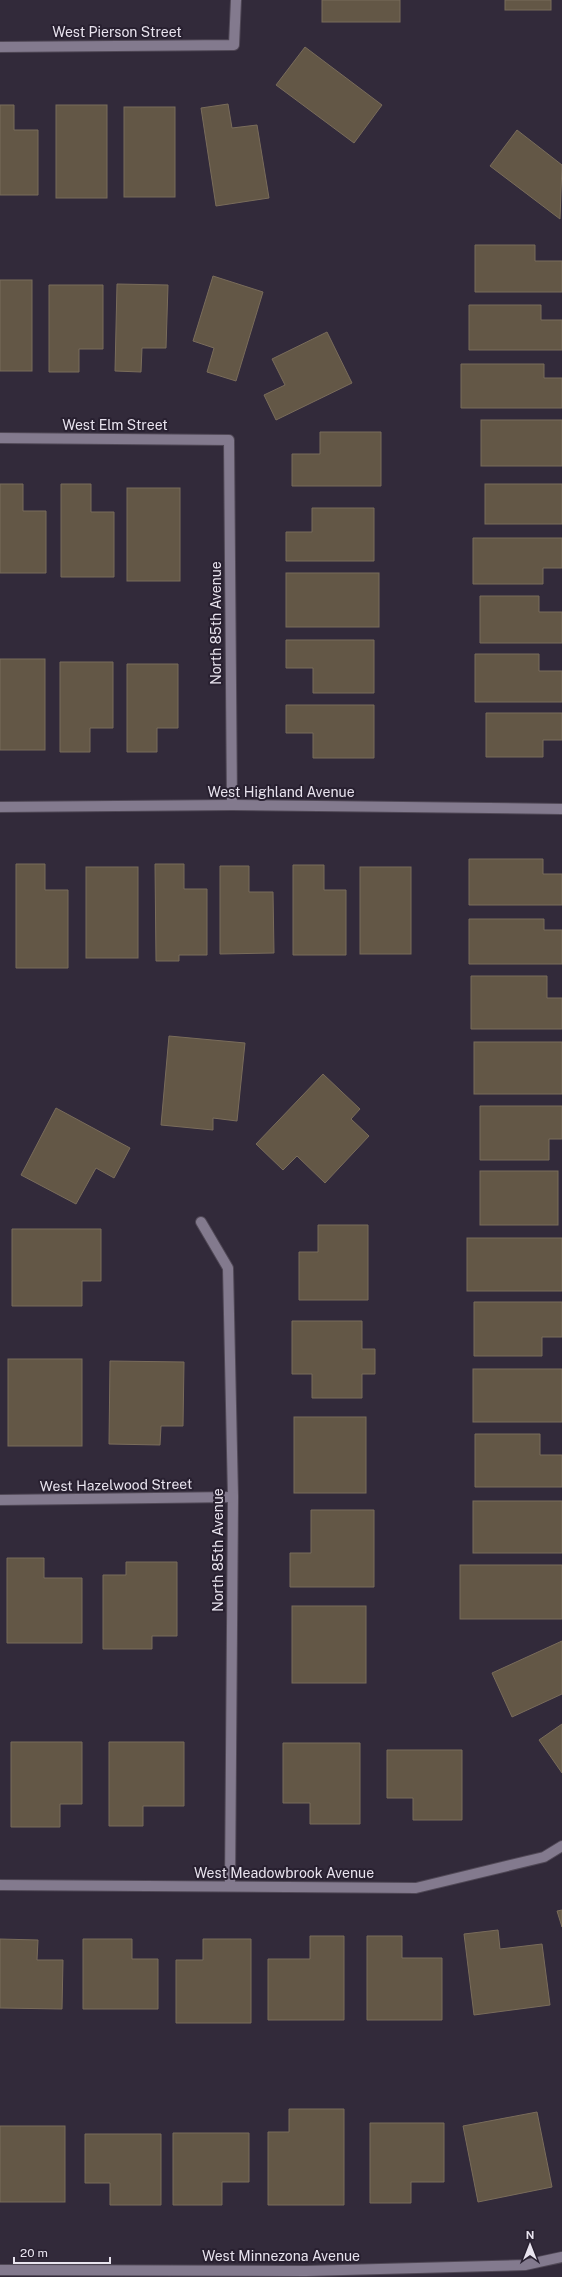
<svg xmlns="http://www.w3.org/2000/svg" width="562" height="2277" font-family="'Public Sans',sans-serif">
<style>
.building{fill:#635746;stroke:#796c5b}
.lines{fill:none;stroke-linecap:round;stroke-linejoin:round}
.street-casing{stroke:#504856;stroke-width:12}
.street{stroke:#837a8e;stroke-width:10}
.labels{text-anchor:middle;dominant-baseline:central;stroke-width:4;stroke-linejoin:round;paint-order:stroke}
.street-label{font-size:14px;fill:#e8e3ee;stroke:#282030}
</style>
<rect width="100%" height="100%" fill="#322a3a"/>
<!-- building -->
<g class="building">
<rect x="322" y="0" width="78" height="22"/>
<rect x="505" y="0" width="46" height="10"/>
<path d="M305,47L382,105L354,143L276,85Z"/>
<path d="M228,104L232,128L257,125L269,198L216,206L201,108Z"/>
<path d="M0,105H14V130H38V195H0Z"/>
<rect x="56" y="105" width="51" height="93"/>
<rect x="124" y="107" width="51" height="90"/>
<path d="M517,130L562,165L560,219L490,166Z"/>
<path d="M475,245H535V261H562V292H475Z"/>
<path d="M213,276L263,292L236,381L207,372L214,348L193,341Z"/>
<rect x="0" y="280" width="32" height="91"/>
<path d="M117,284L168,285L166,348H142L141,372L115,371Z"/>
<path d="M49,285H103V349H79V372H49Z"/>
<path d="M469,305H541V320H562V350H469Z"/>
<path d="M327,332L352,383L276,420L264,395L285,385L272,359Z"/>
<path d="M461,364H544V378H562V408H461Z"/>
<rect x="481" y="420" width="81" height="46"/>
<path d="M320,432H381V486H292V454H320Z"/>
<path d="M0,484H23V511H46V573H0Z"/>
<path d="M61,484H91V512H114V577H61Z"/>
<rect x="485" y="484" width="77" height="40"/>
<rect x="127" y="488" width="53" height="93"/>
<path d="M312,508H374V561H286V532H312Z"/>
<path d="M473,538H562V568H543V584H473Z"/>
<rect x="286" y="573" width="93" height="54"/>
<path d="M480,596H539V612H562V643H480Z"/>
<path d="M286,640H374V693H313V668H286Z"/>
<path d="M475,654H539V671H562V702H475Z"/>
<rect x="0" y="659" width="45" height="91"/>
<path d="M60,662H113V728H90V752H60Z"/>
<path d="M127,664H178V728H157V752H127Z"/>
<path d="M286,705H374V758H313V733H286Z"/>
<path d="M486,713H562V740H543V757H486Z"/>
<path d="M469,859H543V874H562V905H469Z"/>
<path d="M16,864H45V890H68V968H16Z"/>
<path d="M155,864H184V889H207V955H179V961H156Z"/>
<path d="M293,865H324V890H346V955H293Z"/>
<path d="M220,866H249V892H273L274,953L220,954Z"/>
<rect x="86" y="867" width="52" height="91"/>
<rect x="360" y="867" width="51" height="87"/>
<path d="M469,919H544V930H562V964H469Z"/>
<path d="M471,976H547V998H562V1029H471Z"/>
<path d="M169,1036L245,1043L237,1121L213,1118V1130L161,1125Z"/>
<rect x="474" y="1042" width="88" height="52"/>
<path d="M323,1074L360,1109L351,1119L369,1136L325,1183L297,1156L283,1170L256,1144Z"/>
<path d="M480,1106H562V1139H549V1160H480Z"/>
<path d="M56,1108L130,1148L114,1178L96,1168L76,1204L21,1175Z"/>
<rect x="480" y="1171" width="78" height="54"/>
<path d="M318,1225H368V1300H299V1252H318Z"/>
<path d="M12,1229H101V1281H82V1306H12Z"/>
<rect x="467" y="1238" width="95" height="53"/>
<path d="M474,1302H562V1337H542V1356H474Z"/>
<path d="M292,1321H362V1349H375V1374H362V1398H312V1374H292Z"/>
<rect x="8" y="1359" width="74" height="87"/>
<path d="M110,1361L184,1362L183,1426H161L160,1445L109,1444Z"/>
<rect x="473" y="1369" width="89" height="53"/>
<rect x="294" y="1417" width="72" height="76"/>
<path d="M475,1434H540V1455H562V1487H475Z"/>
<rect x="473" y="1501" width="89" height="52"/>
<path d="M311,1510H374V1587H290V1553H311Z"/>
<path d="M7,1558H44V1578H82V1643H7Z"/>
<path d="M126,1562H177V1636H152V1649H103V1575H126Z"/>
<rect x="460" y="1565" width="102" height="54"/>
<rect x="292" y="1606" width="74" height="77"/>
<path d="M562,1641V1694L512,1717L492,1673Z"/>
<path d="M562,1724V1773L539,1740Z"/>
<path d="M11,1742H82V1804H60V1827H11Z"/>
<path d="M109,1742H184V1806H143V1826H109Z"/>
<path d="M283,1743H360V1824H310V1803H283Z"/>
<path d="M387,1750H462V1820H413V1798H387Z"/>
<path d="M562,1910V1927L557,1911Z"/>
<path d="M498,1930L500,1949L542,1944L550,2005L474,2015L464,1934Z"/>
<path d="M310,1936H344V2020H268V1959H310Z"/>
<path d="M367,1936H402V1958H442V2020H367Z"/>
<path d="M0,1939L38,1940L37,1960H63L62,2009L0,2008Z"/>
<path d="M83,1939H132V1959H158V2009H83Z"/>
<path d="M203,1939H251V2023H176V1960H203Z"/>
<path d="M289,2109H344V2205H268V2132H289Z"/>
<path d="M537,2112L552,2187L478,2202L463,2126Z"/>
<path d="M370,2123H444V2182H411V2203H370Z"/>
<rect x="0" y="2126" width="65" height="76"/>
<path d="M173,2133H249V2182H222V2205H173Z"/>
<path d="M85,2134H161V2205H110V2183H85Z"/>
</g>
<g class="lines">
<!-- street casing -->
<g class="street-casing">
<g id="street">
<path d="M0,47L234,45L236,0"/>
<path d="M0,438L229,440L232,805"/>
<path d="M0,807L232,805L562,809"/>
<path d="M201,1222L228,1268L233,1497L230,1886"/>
<path d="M0,1500L233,1497"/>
<path d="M0,1885L416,1888L544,1857L562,1846"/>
<path d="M0,2270L306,2271L525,2265L562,2257"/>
</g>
</g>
<!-- street -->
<use href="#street" class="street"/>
</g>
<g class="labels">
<!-- street labels -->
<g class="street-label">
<text x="117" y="32">West Pierson Street</text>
<text x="115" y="425">West Elm Street</text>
<text transform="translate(216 623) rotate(-90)">North 85th Avenue</text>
<text x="281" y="792">West Highland Avenue</text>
<text transform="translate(116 1485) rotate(-1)">West Hazelwood Street</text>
<text transform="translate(218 1550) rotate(-90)">North 85th Avenue</text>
<text x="284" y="1873">West Meadowbrook Avenue</text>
<text x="281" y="2256">West Minnezona Avenue</text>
</g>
</g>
<!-- north arrow -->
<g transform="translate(530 2245)" stroke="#282030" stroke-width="3" paint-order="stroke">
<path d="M0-3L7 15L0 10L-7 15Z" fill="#e8e3ee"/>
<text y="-6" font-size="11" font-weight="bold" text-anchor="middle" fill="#e8e3ee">N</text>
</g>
<!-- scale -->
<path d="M14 2257v6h96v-6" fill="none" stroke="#e8e3ee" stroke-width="2"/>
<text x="20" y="2257" font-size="12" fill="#e8e3ee" stroke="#282030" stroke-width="3" paint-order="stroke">20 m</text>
</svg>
